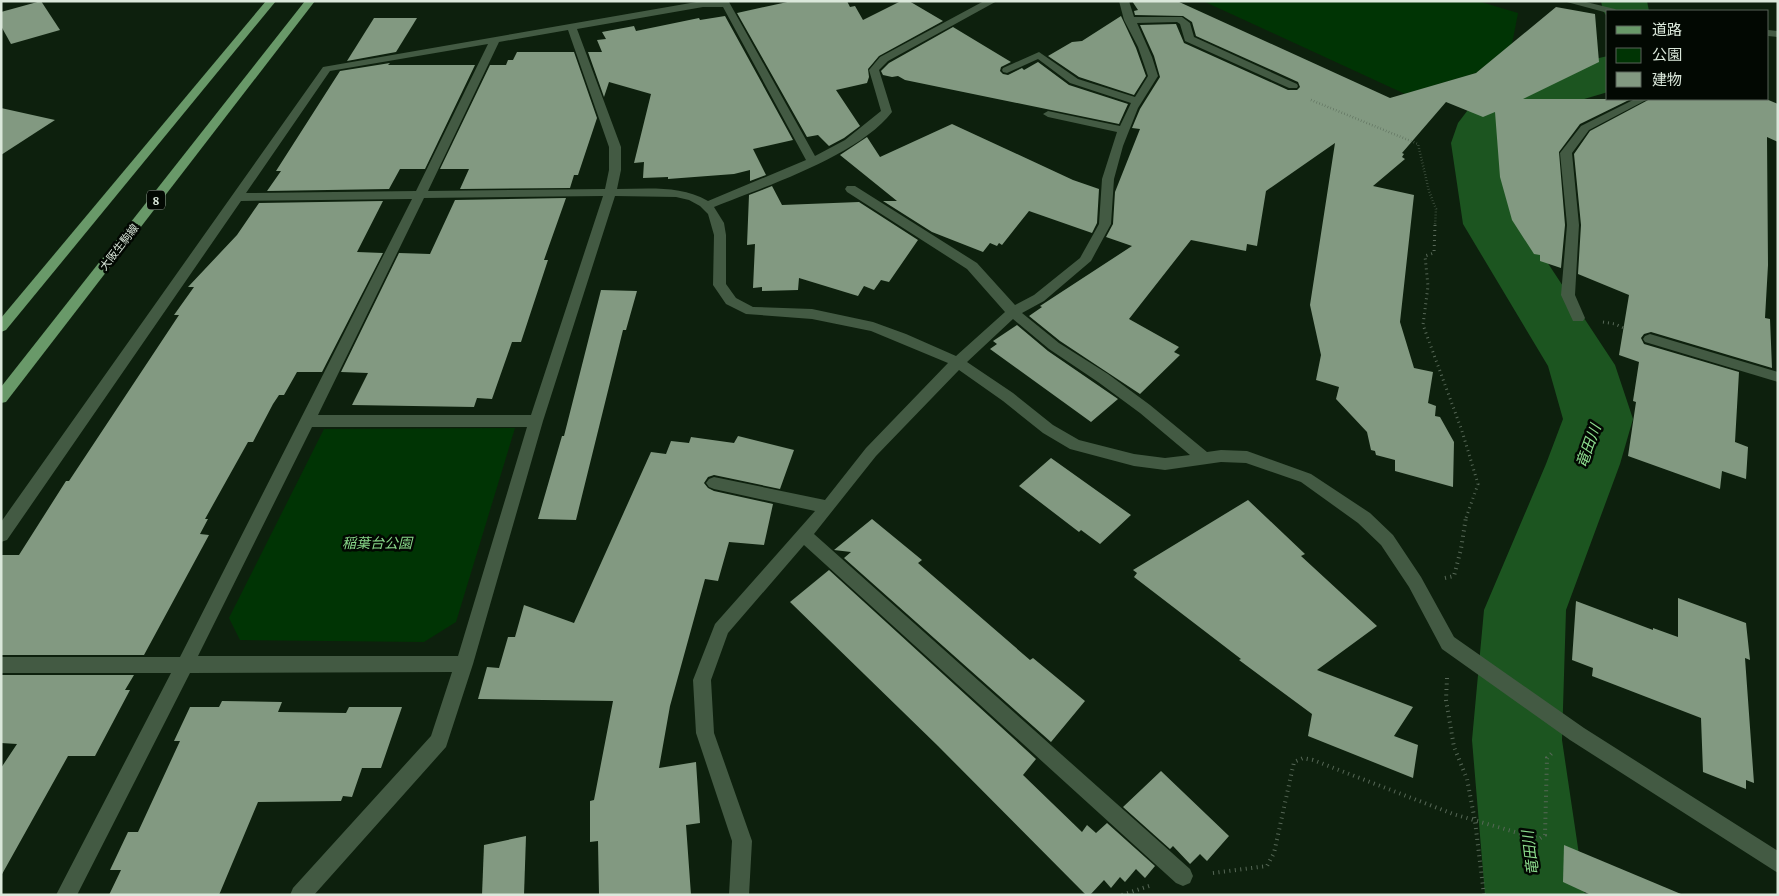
<svg xmlns="http://www.w3.org/2000/svg" width="1779" height="896" font-family="Lora,'Noto Sans JP',serif">
<style>
.green{fill:#003404}
.lines{fill:none;stroke-linecap:round;stroke-linejoin:round}
.river{fill:#1c5520;fill-rule:evenodd}
.building{fill:#829981}
.path-far2{stroke:#576857;stroke-width:2.5;stroke-dasharray:0.5 2.5;stroke-linecap:butt}
.path-far1{stroke:#576857;stroke-width:3;stroke-dasharray:1 4;stroke-linecap:butt}
.path{stroke:#576857;stroke-width:4;stroke-dasharray:1 4.5;stroke-linecap:butt}
.minor{fill:#435a43;fill-rule:evenodd}
.major{fill:#699969;fill-rule:evenodd}
.labels{text-anchor:middle;dominant-baseline:central;stroke-width:5;stroke-linejoin:round;paint-order:stroke}
.far-street-label{font-size:11px;fill:#dbe8db;stroke:#020802}
.shield{fill:#020802;stroke:#9aa59a;stroke-width:1}
.shield-label{font-size:12px;font-weight:bold;fill:#dbe8db}
.park-label{font-size:14px;font-style:italic;fill:#88d789;stroke:#020802}
.water-label{font-size:15px;font-style:italic;fill:#8ddc8e;stroke:#020802}
</style>
<rect width="100%" height="100%" fill="#0d200d"/>
<!-- green -->
<g class="green">
<path d="M1203,1H1478L1518,13L1512,44L1476,73L1405,94Z"/>
<path d="M515,428L456,622L424,642L240,640L229,618L324,429Z"/>
</g>
<g class="lines">
<!-- river -->
<g class="river">
<path d="M1601,1H1647L1649,11H1608V18L1603,11Z"/>
<path d="M1608,56V92L1540,112L1512,124L1505,143L1522,224L1615,365L1633,419L1620,464L1566,610L1562,740L1585,895H1485L1472,740L1484,610L1546,464L1563,419L1548,366L1463,224L1451,143L1458,123L1474,102L1504,90L1569,72L1590,60Z"/>
</g>
</g>
<!-- building -->
<g class="building">
<path d="M41,1L60,30L11,44L1,26V12Z"/>
<path d="M792,1H847L850,7L855,6L863,20L901,1H909L943,21L879,56L868,69L869,77L867,83L836,90L860,126L844,138L829,146L818,135L807,137L737,13Z"/>
<path d="M1132,1H1177L1390,98L1476,73L1556,7L1595,14L1599,62L1523,99H1631L1580,124L1559,152L1565,225L1561,268L1540,261V255L1534,254L1512,220L1500,177L1495,112L1483,117L1446,102L1402,153L1404,154L1402,157L1405,159L1373,186L1414,195L1400,322L1414,368L1433,372L1428,403L1436,406L1435,416L1440,417L1454,442L1453,487L1395,471V460L1376,455L1375,451L1371,450L1367,432L1336,399L1339,387L1316,380L1321,355L1310,305L1335,143L1266,191L1257,246L1247,244L1246,251L1191,240L1129,319L1179,347L1174,352L1180,355L1140,394L1060,341L1029,316L1042,307L1040,306L1132,246L1106,237L1113,224L1115,192L1140,129L1132,128L1140,109L1160,77L1154,56L1140,25L1176,24L1184,43L1288,90H1297L1300,87L1298,82L1196,36L1192,22L1183,16L1135,15L1134,11L1138,10Z"/>
<path d="M725,16L793,140L753,149L766,175L750,181V170L734,174L668,179V177L643,178L644,162L634,163L651,94L609,82L604,97L588,52H602L597,40L606,39L602,32L634,26L636,31L699,18L700,20Z"/>
<path d="M1121,16L1136,48L1146,76L1134,95L1079,77L1048,56L1072,42L1082,41Z"/>
<path d="M374,18H417L396,52L347,61Z"/>
<path d="M953,27L1011,62L1001,67L1000,71L1003,74L1008,75L1022,68L1024,70L1038,62L1069,85L1128,104L1119,124L905,80L898,76L892,77L883,75L881,71L889,63Z"/>
<path d="M517,52H574L597,118L578,175H574L570,188L460,189L469,169H440L490,65H506L508,60H513Z"/>
<path d="M390,63L388,65H475L425,169H400L389,189L267,191L281,171H276L340,71Z"/>
<path d="M1650,99H1766L1778,104V142L1767,137L1768,265L1765,318L1770,319L1772,368L1651,332L1644,334L1641,338L1644,344L1739,372L1735,442L1748,447L1746,479L1722,471L1720,489L1628,456L1636,402L1633,401L1639,362L1619,355L1629,295L1578,274L1581,225L1574,154L1590,131Z"/>
<path d="M1,108L55,120L1,155Z"/>
<path d="M952,124L1073,180L1099,189L1097,223L1092,233L1029,211L1002,245L999,243L997,246L990,243L983,252L932,232L883,201H897L840,155L867,137L880,157Z"/>
<path d="M772,186L782,205L859,202L918,240L889,282L881,280L874,290L864,286L858,296L799,278L798,290L762,291V287L753,288L755,244L747,245L749,195Z"/>
<path d="M566,198L544,260H548L521,342H512L492,399L477,398L474,407L352,405L368,373L341,372L399,253L430,254L455,200Z"/>
<path d="M383,201L357,252L383,253L322,372H297L284,395H279L273,404L253,442H248L205,519H208L200,534L209,535L144,655H1V555H19L66,481H69L179,315H174L194,287H188L237,235L259,203Z"/>
<path d="M601,290L637,291L626,330H623L576,520L538,519L562,436H564Z"/>
<path d="M1017,325L1048,351L1118,399L1091,422L990,349L997,344L993,341Z"/>
<path d="M738,436L794,450L780,489L714,475L708,477L704,483L708,488L714,491L773,504L764,545L729,542L718,581L705,579L670,706L659,768L696,762L700,823L686,825L691,895H599L598,841L590,842V801L594,800L613,701L478,699L487,667L499,668L508,637H515L524,605L574,623L651,452L666,454L671,441L689,443L691,437L734,443Z"/>
<path d="M1051,458L1131,515L1100,544L1081,530L1079,532L1019,486Z"/>
<path d="M1248,500L1305,554L1301,556L1377,626L1317,670L1413,707L1394,736L1418,745L1413,778L1308,736L1312,714L1239,660L1241,659L1134,577L1137,573L1133,570Z"/>
<path d="M872,519L922,560L918,563L1030,660L1033,658L1085,701L1051,742L844,558L851,552L834,550Z"/>
<path d="M829,570L1036,759L1023,775L1082,832L1087,825L1096,833L1107,823L1155,866L1145,878L1136,869L1125,882L1120,877L1111,888L1104,880L1090,895H1086L938,746L790,602Z"/>
<path d="M1678,598L1746,623L1750,660L1745,658L1754,783L1746,780V789L1703,772L1701,718L1592,676L1593,668L1572,660L1576,601L1653,630V628L1678,637Z"/>
<path d="M1,675H134L125,690H130L95,756H68L1,876V768L17,744L1,743Z"/>
<path d="M222,701L282,702L278,712L346,713L349,707H402L381,768H362L352,797L343,796L341,801L258,802L219,895H109L121,870H110L128,832H138L180,741H174L190,707H219Z"/>
<path d="M1161,771L1229,836L1207,861L1200,854L1190,864L1173,846L1170,849L1123,807Z"/>
<path d="M526,836L524,895H482L484,845Z"/>
<path d="M1564,845L1681,894V895H1591L1563,882Z"/>
</g>
<g class="lines">
<!-- path-far2 -->
<path class="path-far2" d="M1311,100L1418,144L1429,191L1436,209L1435,226"/>
<!-- path-far1 -->
<g class="path-far1">
<path d="M1435,225L1434,253L1425,256L1428,286L1423,325L1462,431L1478,484L1466,518"/>
<path d="M1603,322L1615,324L1626,329"/>
</g>
<!-- path -->
<g class="path">
<path d="M1445,578L1454,576L1461,549L1466,517"/>
<path d="M1447,678L1446,700L1454,747L1467,779L1475,821L1484,895"/>
<path d="M1213,873L1267,866L1274,853L1294,762L1303,758L1313,760L1453,814L1539,839L1545,835L1547,758L1553,752"/>
<path d="M1122,895L1149,886"/>
</g>
<!-- minor -->
<g class="minor">
<path d="M702,1L729,2L815,156L845,140L881,111L869,70L880,57L984,1H997L888,61L879,70L892,112C858,156 766,186 714,207L724,223L726,235V284L736,298L753,307L812,309L873,322L906,334L956,356L1005,312L967,269L847,192L845,189L847,186H855L977,263L1015,305L1034,295L1080,258L1099,224L1102,179L1117,132L1048,117L1043,114L1048,111L1120,126L1131,103L1070,83L1038,59L1007,73L1003,72L1002,70L1003,68L1039,52L1078,79L1135,97L1148,76L1138,47L1124,20L1119,1H1129L1134,17H1182L1190,23L1194,37L1297,84L1298,86L1297,88H1289L1185,41L1180,24L1177,22L1137,23L1152,57L1158,76L1138,108L1123,146L1114,179L1111,224L1091,261L1044,301L1022,313L1059,343L1108,374L1150,405L1207,452L1221,450L1247,451L1311,474L1370,513L1393,535L1421,577L1454,637L1584,728L1778,851V873L1570,740L1442,649L1409,587L1381,545L1358,523L1301,482L1246,463L1221,462L1165,470L1134,466L1070,449L1043,433L1003,401L959,370L876,456L814,534L1190,869L1193,876L1190,883L1183,886L1176,883L804,545L728,633L711,680L714,733L752,841L749,895H729L732,841L696,733L693,680L715,624L815,511L714,489L709,487L706,483L709,479L714,477L825,500L866,448L948,363L871,331L812,319L746,314L726,304L713,285L714,235L708,214L700,206L689,200L676,197L615,196L543,421L473,664L446,747L314,895H290L293,888L431,736L452,672L190,673L77,895H56L171,673H1V657H180L412,199L241,201L7,540L1,542V522L323,67ZM703,7H723L806,160L708,201C680,185 648,189 617,189L621,170V147L577,29ZM568,30L609,147V170L605,189L428,191L499,42ZM488,44L416,191L246,193L330,71ZM603,196L531,415H318L424,198ZM1013,319L1049,349L1098,382L1140,413L1190,455L1165,458L1134,454L1079,440L1053,425L1013,393L967,362ZM312,427H527L458,656H198Z"/>
<path d="M1563,1H1582L1615,9L1617,11H1608V13Z"/>
<path d="M1768,30L1778,31V37L1768,36Z"/>
<path d="M1635,99H1648L1589,130L1572,153L1579,225L1575,295L1585,318L1583,321H1573L1561,295L1567,225L1560,153L1581,126Z"/>
<path d="M1650,334L1778,372V382L1645,342L1643,339L1645,336Z"/>
</g>
<!-- major -->
<g class="major">
<path d="M266,1H276L6,330L1,332V318Z"/>
<path d="M305,1H315L6,402L1,403V387Z"/>
</g>
</g>
<g class="labels">
<!-- far-street labels -->
<g class="far-street-label">
<text transform="translate(119 247) rotate(-52)">大阪生駒線</text>
</g>
<!-- shield labels -->
<rect class="shield" x="147" y="190.5" width="18" height="19" rx="4"/>
<g class="shield-label">
<text x="156" y="200">8</text>
</g>
<!-- park labels -->
<g class="park-label">
<text x="377" y="543">稲葉台公園</text>
</g>
<!-- water labels -->
<g class="water-label">
<text transform="translate(1588 446) rotate(-70)">竜田川</text>
<text transform="translate(1530 853) rotate(-97)">竜田川</text>
</g>
</g>
<!-- border -->
<rect width="1779" height="896" fill="none" stroke="#dbe8db" stroke-width="5"/>
<!-- legend -->
<rect x="1606" y="10" width="162" height="90" fill="#020802" stroke="#596259"/>
<rect x="1616" y="26" width="25" height="8" fill="#699969" stroke="#596259"/>
<text x="1652" y="35" font-size="15" fill="#dbe8db">道路</text>
<rect x="1616" y="48" width="25" height="15" fill="#003404" stroke="#596259"/>
<text x="1652" y="60" font-size="15" fill="#dbe8db">公園</text>
<rect x="1616" y="72" width="25" height="15" fill="#829981" stroke="#596259"/>
<text x="1652" y="85" font-size="15" fill="#dbe8db">建物</text>
</svg>
